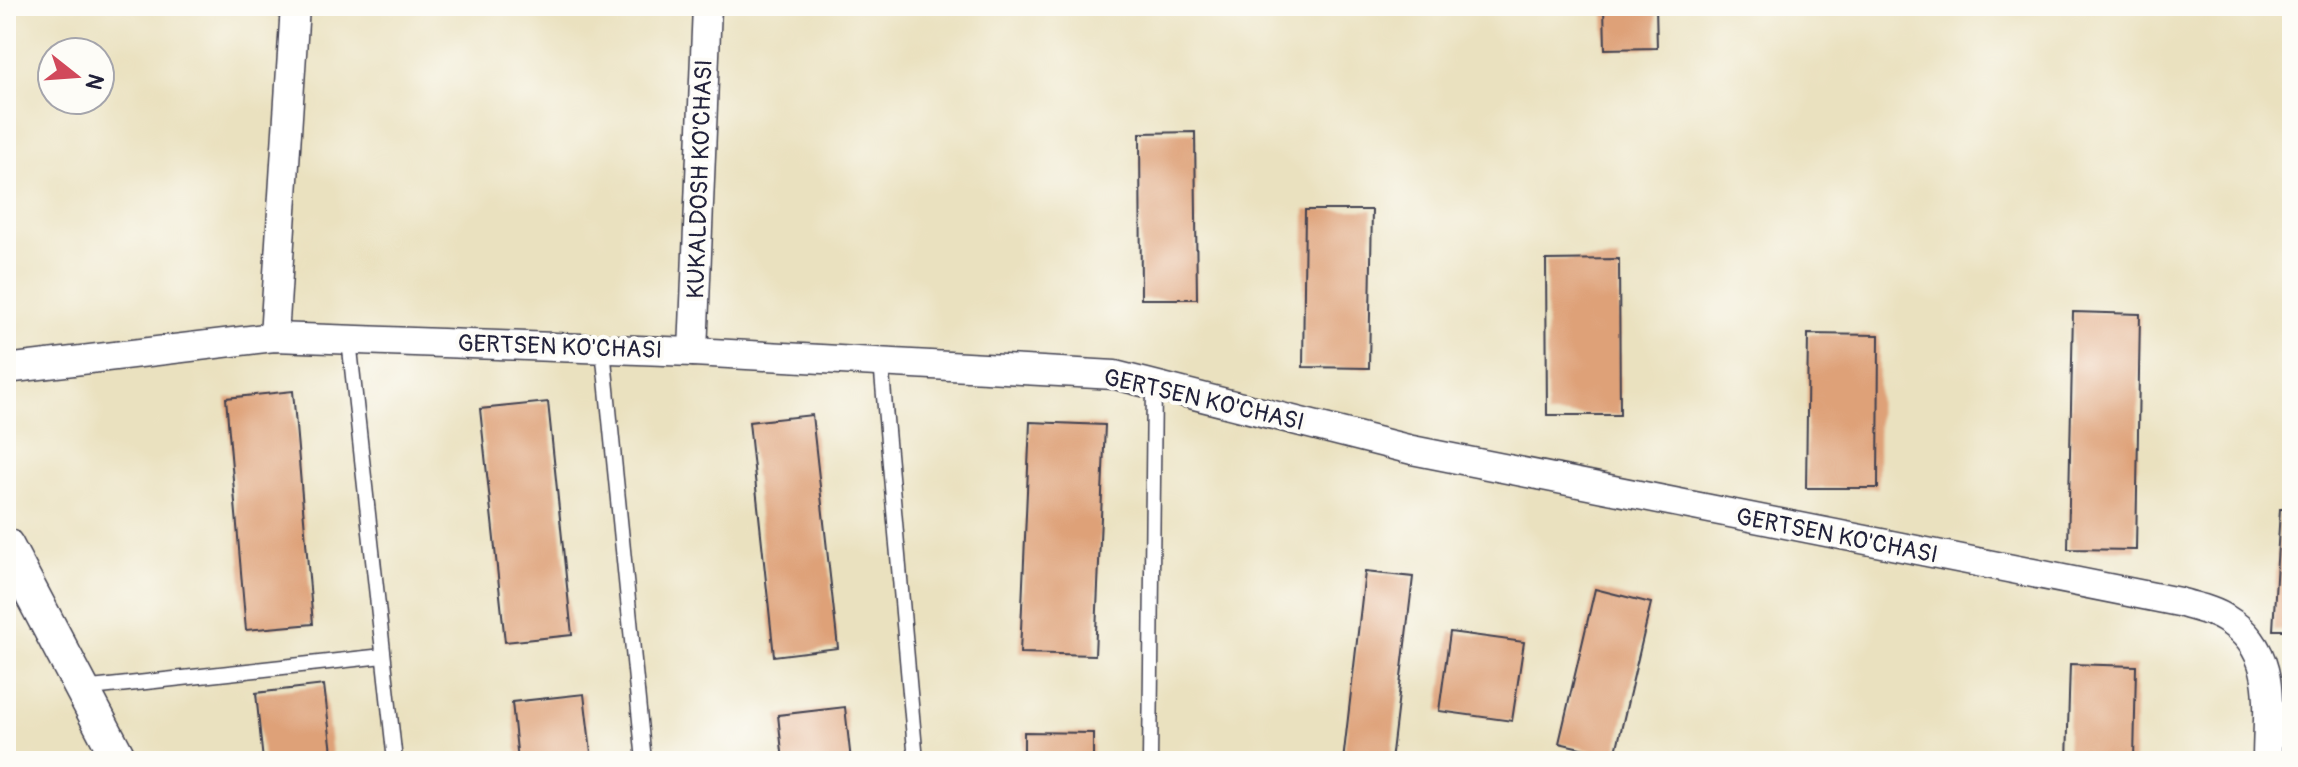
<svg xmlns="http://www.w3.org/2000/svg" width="2298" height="767" font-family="Pangolin,sans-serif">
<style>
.building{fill:#dea178}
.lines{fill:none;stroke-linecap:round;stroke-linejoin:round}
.service-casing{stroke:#403f4f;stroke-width:17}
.minor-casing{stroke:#403f4f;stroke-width:31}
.tertiary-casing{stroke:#403f4f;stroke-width:37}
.service{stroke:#fff;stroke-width:14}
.minor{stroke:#fff;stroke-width:28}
.tertiary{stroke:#fff;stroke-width:34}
.labels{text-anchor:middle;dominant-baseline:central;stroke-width:8;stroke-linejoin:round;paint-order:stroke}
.street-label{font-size:24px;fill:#22223b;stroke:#fdfcf7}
</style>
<rect width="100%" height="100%" fill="#fdfcf7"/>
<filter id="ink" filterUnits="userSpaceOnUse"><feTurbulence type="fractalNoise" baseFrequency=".0125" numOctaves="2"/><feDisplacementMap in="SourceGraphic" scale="16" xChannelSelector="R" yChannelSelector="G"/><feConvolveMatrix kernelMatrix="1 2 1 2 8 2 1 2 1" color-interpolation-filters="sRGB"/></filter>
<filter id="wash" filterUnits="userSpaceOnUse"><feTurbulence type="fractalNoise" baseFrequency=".006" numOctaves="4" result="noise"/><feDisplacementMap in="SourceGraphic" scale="32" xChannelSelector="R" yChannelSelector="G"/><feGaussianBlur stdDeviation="1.8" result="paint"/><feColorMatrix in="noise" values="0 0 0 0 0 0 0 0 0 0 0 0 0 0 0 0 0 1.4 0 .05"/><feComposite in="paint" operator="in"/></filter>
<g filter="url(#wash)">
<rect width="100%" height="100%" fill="#eae1bf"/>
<g id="blocks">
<!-- building -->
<g class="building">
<path d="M1604,6H1656L1657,48L1605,49Z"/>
<path d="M1195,132L1197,299H1141L1140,133Z"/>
<path d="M1305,210H1372L1369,368L1303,367Z"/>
<path d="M1619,259L1620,415H1547L1546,260Z"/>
<path d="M2073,312L2140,314L2136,550L2068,549Z"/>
<path d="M1808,334L1879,335L1878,488H1806Z"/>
<path d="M293,391L313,624L246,630L226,398Z"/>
<path d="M548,402L572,635L505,642L480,409Z"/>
<path d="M812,415L838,648L774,656L749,422Z"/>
<path d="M1030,422L1105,425L1095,655L1020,653Z"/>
<path d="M2280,509H2292V630H2273Z"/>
<path d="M1365,572L1413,577L1391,761H1343Z"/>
<path d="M1595,589L1651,603L1615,756L1559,743Z"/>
<path d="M1450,632L1524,642L1512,721L1439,711Z"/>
<path d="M2070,664L2136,666L2134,761H2067Z"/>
<path d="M324,685L333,761H263L256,693Z"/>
<path d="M584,694L592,761H518L512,702Z"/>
<path d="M845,707L851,761H783L778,715Z"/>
<path d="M1024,732L1093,733V761H1024Z"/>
</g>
</g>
</g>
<g filter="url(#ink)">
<use href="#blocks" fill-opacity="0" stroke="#403f4f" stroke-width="2"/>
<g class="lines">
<!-- service casing -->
<g class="service-casing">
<g id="service">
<path d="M349,340L395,761"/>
<path d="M603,349L644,761"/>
<path d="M881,362L916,761"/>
<path d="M82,689L383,656"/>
<path d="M1150,761L1154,385"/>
</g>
</g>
<!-- minor casing -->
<g class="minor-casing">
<g id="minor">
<path d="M274,337L295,6"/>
<path d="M693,352L707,6"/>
<path d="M6,369L274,337L693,352L1115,375L1412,450L2179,602C2194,607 2213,610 2226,619C2279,651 2267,707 2267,761"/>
</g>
</g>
<!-- tertiary casing -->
<g class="tertiary-casing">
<path id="tertiary" d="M6,545L120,761"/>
</g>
<!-- service -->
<use href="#service" class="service"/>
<!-- minor -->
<use href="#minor" class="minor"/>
<!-- tertiary -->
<use href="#tertiary" class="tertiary"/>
</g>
</g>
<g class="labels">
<!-- street labels -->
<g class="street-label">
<text transform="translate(700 179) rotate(-88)">KUKALDOSH KO'CHASI</text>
<text transform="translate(560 347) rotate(2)">GERTSEN KO'CHASI</text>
<text transform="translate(1204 400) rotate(13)">GERTSEN KO'CHASI</text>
<text transform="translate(1837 536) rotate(11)">GERTSEN KO'CHASI</text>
</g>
</g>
<!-- margin -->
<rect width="2298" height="767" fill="none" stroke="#fdfcf7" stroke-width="32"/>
<!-- north arrow -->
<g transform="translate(76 76) rotate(107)"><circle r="38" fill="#fdfcf7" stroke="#a5a5ac" stroke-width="2"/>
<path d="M0-6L14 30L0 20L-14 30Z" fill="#d1495b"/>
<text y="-12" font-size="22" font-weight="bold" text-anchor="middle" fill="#22223b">N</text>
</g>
</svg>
